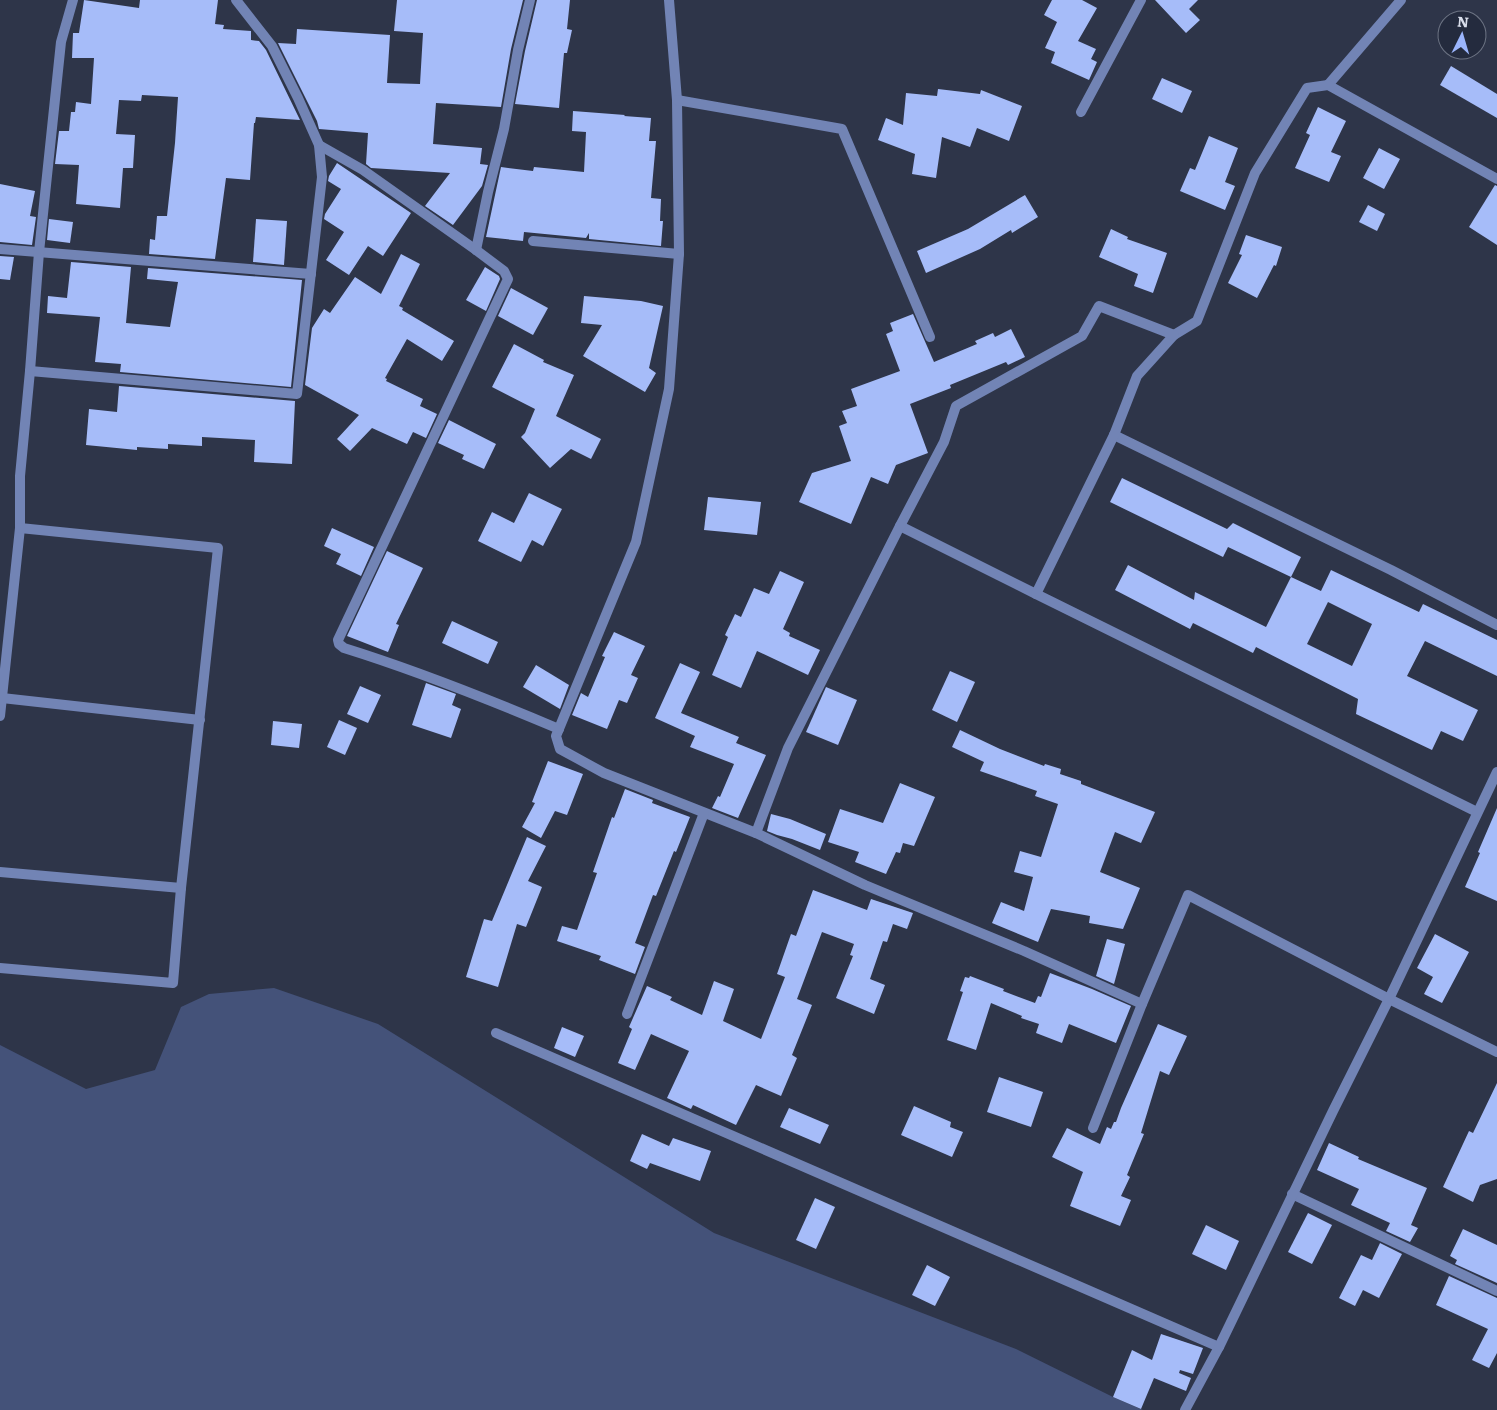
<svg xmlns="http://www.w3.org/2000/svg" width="1497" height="1410" font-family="Literata,serif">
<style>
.green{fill:#445279}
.building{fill:#a6bcf9;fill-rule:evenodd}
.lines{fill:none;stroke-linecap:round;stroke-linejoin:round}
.street{stroke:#7284b5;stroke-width:10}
</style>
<rect width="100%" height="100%" fill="#2e3549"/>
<!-- green -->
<path class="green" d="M274,988L378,1024L714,1233L1016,1349L1113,1397L1143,1410H0V1045L86,1089L155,1070L181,1007L209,994Z"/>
<!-- building -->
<g class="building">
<path d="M84,0L139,8L140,0H218L215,24L224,25L223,29L251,31V40L259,41L266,50L300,120L256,117L255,123H254L250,180L226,178L215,259L149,254L150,239L155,240L157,216H167L175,143L178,97L142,95L141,101L119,100L116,134L135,135L133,168H123L120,208L76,204L79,165L55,164L59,131H69L71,112H75L76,102L91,104L94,58H72L73,33H79Z"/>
<path d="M397,0H523L511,49L501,107L436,103L433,144L482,148L480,164L488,165L482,186L453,225L425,206L450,173L371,168L366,164L368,133L319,129L317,121L278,43L296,44L297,29L390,35L387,83L420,84L423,33L394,31Z"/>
<path d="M537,0H570L567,29L572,30L567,53H564L559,108L515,104L525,51Z"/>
<path d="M1052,0H1082L1097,8L1078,41L1096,49L1091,59L1097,62L1089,80L1051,63L1055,52L1045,48L1057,22L1044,15Z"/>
<path d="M1155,0H1198L1189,9L1200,20L1186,33Z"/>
<path d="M1451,66L1497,94V118L1440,85Z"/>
<path d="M1162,78L1192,91L1182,113L1152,99Z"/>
<path d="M938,89L980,94L981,90L1022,106L1009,141L977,128L970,147L942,137L936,178L912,174L915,154L878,140L886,118L903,125L906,93L937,96Z"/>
<path d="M1318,107L1346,121L1331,152L1341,156L1329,182L1295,168L1310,135L1306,133Z"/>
<path d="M573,111L625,115L624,116L651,118L649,141H656L651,198L661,199L660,221H663L661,246L589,239V233L586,238L524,232L523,241L486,237L501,167L533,171L534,167L584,172L586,132L572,131Z"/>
<path d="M1209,136L1238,148L1225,182L1235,186L1225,210L1180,191L1190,168L1195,170Z"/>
<path d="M1379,148L1400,159L1384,189L1363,178Z"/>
<path d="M337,163L411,213L383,256L368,246L349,275L326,260L344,232L324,219L325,214L341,189L328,181L329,176Z"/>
<path d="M0,184L35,191L30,216L36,217L32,245L0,242Z"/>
<path d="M1495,185L1497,186V245L1469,227Z"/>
<path d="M1025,195L1038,217L1012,233L1011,230L980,249L926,273L917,251L968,229Z"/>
<path d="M1368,205L1385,214L1377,231L1359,222Z"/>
<path d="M49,219L73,222L70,243L47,240Z"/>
<path d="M256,219L287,221L284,265L253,262Z"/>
<path d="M1111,229L1128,237L1127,239L1167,253L1153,293L1134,286L1138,274L1099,257Z"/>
<path d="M1246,235L1282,247L1276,266L1274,265L1257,298L1228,283L1242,255L1239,254Z"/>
<path d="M401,254L420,264L399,306L403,308L402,310L454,341L442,361L407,339L385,378L387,379L386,381L423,399L420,406L437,414L426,438L413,432L407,444L372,428L350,451L337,439L359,415L305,385L312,328L324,309L330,313L355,277L381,294Z"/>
<path d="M0,256L14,257L10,280L0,279Z"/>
<path d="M71,262L131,267L126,323L170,327L178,282L147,279L148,268L302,280L291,387L120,372L121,364L95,362L100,317L47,313L48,296L67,298Z"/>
<path d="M485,267L499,276L500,279L486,311L466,300Z"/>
<path d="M511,288L548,308L533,335L498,316Z"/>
<path d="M584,296L641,301L663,306L649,368L656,373L645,392L583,356L602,325L581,323Z"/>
<path d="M913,314L934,362L977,344L975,341L993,333L995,337L1011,329L1025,357L1008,365L1006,362L950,385L951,388L910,404L928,453L896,465L888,484L871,477L851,524L799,502L812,473L851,461L839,426L847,423L842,411L857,406L851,389L900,371L886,334L893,331L890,323Z"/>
<path d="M514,344L544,360L543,362L574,375L556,416L601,439L591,459L571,449L550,468L521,437L525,433L535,409L492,387Z"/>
<path d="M119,386L295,401L292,464L254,462L255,440L202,437V446L168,444V449L137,447V450L86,445L89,409L117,412Z"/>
<path d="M449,420L496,444L484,469L462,459L464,455L438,443Z"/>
<path d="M1122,478L1227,529L1233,523L1301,557L1291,577L1321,591L1331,570L1419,612L1423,604L1497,640V676L1425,641L1407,676L1478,710L1463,741L1441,731L1432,750L1356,714L1358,699L1256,647L1253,653L1193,623L1190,629L1115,590L1128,565L1194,600L1195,592L1266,627L1291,577L1228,547L1223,557L1110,502ZM1328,602L1372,624L1352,666L1307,644Z"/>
<path d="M529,493L562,509L543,546L532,540L521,562L478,541L492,512L514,523Z"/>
<path d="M708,497L761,502L757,535L704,530Z"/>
<path d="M332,528L374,547L361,576L336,564L341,554L324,546Z"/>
<path d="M387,551L423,568L396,624L399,625L388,652L347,636Z"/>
<path d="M780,571L804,582L783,629L790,633L789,636L820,650L808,675L757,651L741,688L712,675L728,637L725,635L735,614L741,617L754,588L769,594Z"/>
<path d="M452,621L498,642L488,664L442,643Z"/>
<path d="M614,632L645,646L631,675L638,678L627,703L619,700L607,729L572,715L581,693L588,697L605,657L602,656Z"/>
<path d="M680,663L700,672L681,713L739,737L736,743L766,755L738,818L712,808L718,796L720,797L734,764L690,747L695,736L655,718Z"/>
<path d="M536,665L569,685L560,709L523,687Z"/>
<path d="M950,671L975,682L957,722L932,710Z"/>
<path d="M426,683L456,694L452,705L461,709L451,738L412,725Z"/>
<path d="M360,686L381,695L368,723L347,714Z"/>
<path d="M826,687L857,700L838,745L806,732Z"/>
<path d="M339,720L357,728L345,755L327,747Z"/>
<path d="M273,721L302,724L299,748L271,745Z"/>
<path d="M960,730L1000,749L1044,766L1045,764L1061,769L1060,774L1081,781V784L1155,812L1141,843L1115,832L1100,872L1140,888L1123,929L1089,923L1090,916L1051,909L1038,942L992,923L1001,902L1024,911L1033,877L1014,872L1020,851L1041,857L1058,804L1035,796L1037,791L980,771L984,762L952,747Z"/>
<path d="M548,761L583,774L567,815L555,811L541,838L522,827L535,803L532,802Z"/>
<path d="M900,783L935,797L914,846L903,843L900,853L896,852L886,874L855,862L859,852L828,842L840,809L883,823Z"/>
<path d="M625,789L653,800L652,803L690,817L676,852L674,851L656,896L653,895L635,943L645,947L635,974L599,960L601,956L557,941L562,926L577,930L597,873L593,872L612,817L614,818Z"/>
<path d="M1497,808V901L1465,887L1480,853L1478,852Z"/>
<path d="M771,814L790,819L826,834L820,850L792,839L777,835L767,831Z"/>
<path d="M527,837L546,846L528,881L542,887L526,927L517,924L498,987L466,977L484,919L492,921Z"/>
<path d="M813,890L867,910L871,899L913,913L907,929L893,924L887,942L883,941L870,979L885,985L874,1014L836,998L853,956L850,955L854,944L822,932L797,999L812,1005L792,1055L797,1058L781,1096L756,1085L736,1125L693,1105L691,1109L667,1098L689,1051L651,1034L635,1070L618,1063L632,1029L629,1027L647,986L672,997L670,1000L702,1015L714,981L734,989L723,1021L761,1039L785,977L777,974L791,934L796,936Z"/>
<path d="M1435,934L1469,952L1442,1003L1424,994L1433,977L1417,968Z"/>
<path d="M1107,939L1125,944L1114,984L1096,976Z"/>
<path d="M1050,973L1092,989L1131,1006L1116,1043L1069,1024L1062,1043L1036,1033L1039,1024L1021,1018L1022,1016L991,1003L976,1050L947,1040L963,992L960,991L965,977L969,978L970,976L1004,989L1003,991L1035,1003L1038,996L1041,997Z"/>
<path d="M1158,1024L1187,1036L1169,1075L1160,1071L1141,1133L1144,1134L1127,1175L1130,1177L1121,1196L1131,1200L1120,1226L1070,1206L1083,1172L1052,1157L1067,1128L1100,1144L1107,1127L1111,1129L1114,1122H1116L1121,1108Z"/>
<path d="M562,1027L584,1036L575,1057L554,1048Z"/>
<path d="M999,1077L1043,1092L1031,1127L987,1112Z"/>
<path d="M1497,1083V1179L1480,1185L1473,1202L1443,1187L1469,1131L1473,1133Z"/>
<path d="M914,1106L951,1122L950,1127L963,1132L952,1157L901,1135Z"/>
<path d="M789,1108L829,1125L820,1144L780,1127Z"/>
<path d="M642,1134L669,1146L673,1138L711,1151L700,1181L650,1163L647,1169L630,1161Z"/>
<path d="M1329,1143L1359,1157L1358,1159L1427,1188L1411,1225L1418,1228L1410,1242L1386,1231L1390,1223L1351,1205L1359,1189L1317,1170Z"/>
<path d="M815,1198L835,1207L816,1249L796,1240Z"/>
<path d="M1308,1213L1332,1225L1312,1264L1288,1252Z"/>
<path d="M1206,1225L1239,1241L1226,1270L1192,1254Z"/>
<path d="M1463,1229L1497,1245V1283L1455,1264L1457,1260L1450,1256Z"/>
<path d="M1380,1243L1402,1254L1379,1298L1363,1290L1355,1306L1339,1298L1361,1255L1372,1260Z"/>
<path d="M927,1265L950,1277L935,1306L912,1295Z"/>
<path d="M1449,1276L1497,1298V1353L1489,1368L1472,1360L1488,1329L1436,1305Z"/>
<path d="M1161,1334L1203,1348L1193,1374L1180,1370L1179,1373L1191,1378L1186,1391L1154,1378L1141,1409L1113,1397L1132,1350L1152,1360Z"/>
</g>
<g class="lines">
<!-- street -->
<g class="street">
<path d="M669,0L677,100L679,254L669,389L636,542L556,736L560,749L604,773L756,833L865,885L1024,951L1142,1004"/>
<path d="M1328,85L1401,0"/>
<path d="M677,100L842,129L930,337"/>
<path d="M1081,112L1141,0"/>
<path d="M319,145L363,170L476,250L504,271L508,279L338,640L339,644L344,648C418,671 488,699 559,729"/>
<path d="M533,241L679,254"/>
<path d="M0,249L311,274"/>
<path d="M476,250L488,192L504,129L518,50L530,0"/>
<path d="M30,371L297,394L322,177L319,145L298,98L272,46L236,0"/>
<path d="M1114,435L1391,570L1497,625"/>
<path d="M900,526L1036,594"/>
<path d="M2,698L200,720"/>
<path d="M0,716L20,528V476L30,371L39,252L61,42L73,0"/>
<path d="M1477,812L1036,594L1114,435L1137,376L1174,335L1197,321L1255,173L1307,88L1328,85L1497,179"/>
<path d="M756,833L788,748L900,526L944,442L956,406L1082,336L1099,306L1174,335"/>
<path d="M0,872L181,888"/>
<path d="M0,968L173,983L181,888L218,548L20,528"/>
<path d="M627,1014L704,813"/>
<path d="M496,1033L1219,1347"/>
<path d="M1093,1128L1142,1004L1188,895L1389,999L1497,1052"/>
<path d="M1292,1194L1497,1291"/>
<path d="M1185,1410L1219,1347L1333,1111L1389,999L1497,772"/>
</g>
</g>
<!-- north arrow -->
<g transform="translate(1462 35) rotate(5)"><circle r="24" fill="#242b3e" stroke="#6c7383"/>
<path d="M0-4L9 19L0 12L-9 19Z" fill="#9bb5fd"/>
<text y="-8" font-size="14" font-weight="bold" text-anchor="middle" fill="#d9deeb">N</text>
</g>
</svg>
